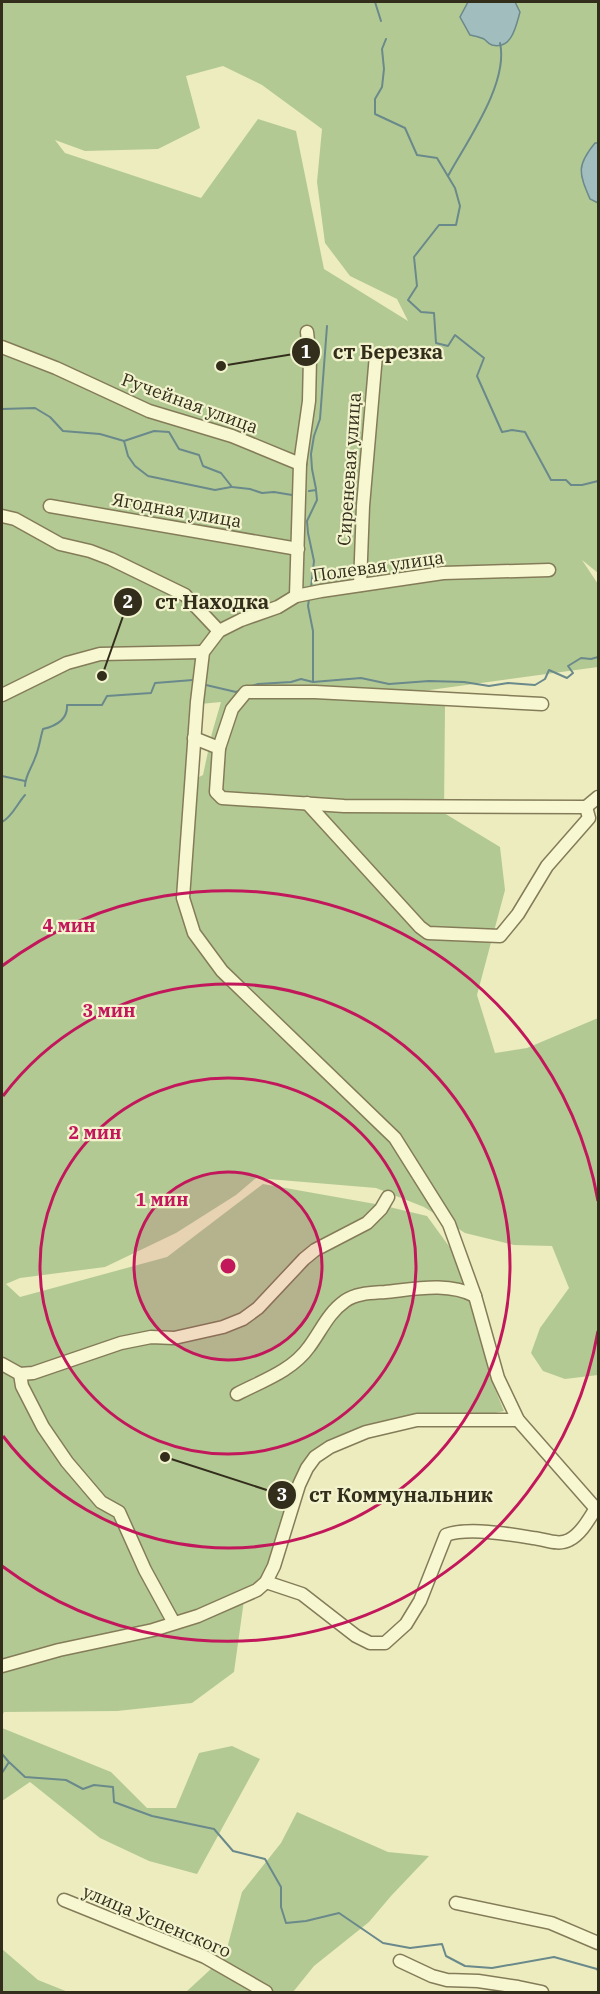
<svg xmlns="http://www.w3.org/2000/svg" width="600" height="1994" font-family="'IBM Plex Serif',serif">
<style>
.green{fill:#b3c994;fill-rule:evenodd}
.water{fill:#a2bdbe;stroke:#6a898b;stroke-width:1.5}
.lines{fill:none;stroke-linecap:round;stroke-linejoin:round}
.stream{stroke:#6a898b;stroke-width:2}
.minor-casing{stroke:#847c58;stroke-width:15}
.minor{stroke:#f7f7d1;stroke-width:12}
.ring{fill:none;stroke:#c2185b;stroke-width:3}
.labels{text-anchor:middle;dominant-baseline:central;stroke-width:4.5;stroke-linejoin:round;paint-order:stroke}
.street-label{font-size:18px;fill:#332e1c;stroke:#f3f4ce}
.centre{fill:#c2185b;stroke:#f3f4ce;stroke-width:3}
.ring-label{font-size:18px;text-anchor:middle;font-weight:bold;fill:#c2185b;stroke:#f3f4ce;stroke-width:4.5;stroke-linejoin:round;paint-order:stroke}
.leader{fill:none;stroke:#332e1c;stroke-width:2}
.callout-dot{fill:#332e1c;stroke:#f3f4ce;stroke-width:2}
.mark-label{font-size:18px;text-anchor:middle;font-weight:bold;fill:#fff}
.callout-label{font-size:20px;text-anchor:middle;font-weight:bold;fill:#332e1c;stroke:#f3f4ce;stroke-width:4.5;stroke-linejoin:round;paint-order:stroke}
</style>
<rect width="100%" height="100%" fill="#ececbf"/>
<!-- green -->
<g class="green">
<path d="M2,2H468L461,17L490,45C514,46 514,32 520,12L515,2H598V143L595,144L590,199L598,203V573L582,560L598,584V667L408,693L445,706L444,813L500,847L505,890L477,995L495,1053L527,1048L598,1018V1375L565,1379L543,1371L531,1353L540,1328L569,1288L552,1246L514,1245L465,1233L424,1207L376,1188L256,1178L236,1195L176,1233L105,1267L20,1278L6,1284L20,1297L167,1257L263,1184L381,1205L427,1216L451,1249L473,1313L491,1379L504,1411L448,1424L421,1426L388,1432L360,1440L341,1448L317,1465L306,1480L271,1581L244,1600L234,1672L192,1703L117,1711L4,1712L2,1716ZM223,66L262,85L322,129L317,182L325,243L350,276L397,299L408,321L324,269L296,131L258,119L201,198L65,153L55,140L85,151L158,149L200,128L186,76ZM221,702L212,733L203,775L195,779L200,704Z"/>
<path d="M2,1728L111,1772L147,1808H176L199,1753L232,1746L260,1759L197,1874L149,1861L100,1838L30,1782L2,1801Z"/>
<path d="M297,1812L388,1852L429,1856L391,1896L369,1922L314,1966L293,1992H186L225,1956L242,1892L281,1843Z"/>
<path d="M2,1949L38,1980L68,1992H2Z"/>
</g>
<!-- water -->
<g class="water">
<path d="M468,2H515L520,12C516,26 512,50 492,45C487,43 488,42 484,39C480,37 474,36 470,35L460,17Z"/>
<path d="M595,143H598V203L590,199C579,173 576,166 595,143Z"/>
</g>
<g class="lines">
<!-- stream -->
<g class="stream">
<path d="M375,2L381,21"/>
<path d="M386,39L382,49L384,69L382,87L375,99V114L405,128L417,155L437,158L455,188L460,206L456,225H439L414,257L417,286L408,300L421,312L434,313L436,343L448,346L455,335L484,358L477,376L502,432L512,430L525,432L551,480H566L571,485H582L598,481"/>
<path d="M448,176C467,141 509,83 500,43"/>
<path d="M2,409L35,408L50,417L63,431L100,434L124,441L154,431L169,432L179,449L199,455L203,466L221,473L232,487L250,489L262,493L274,492L292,495"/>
<path d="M124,441L128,456L135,466L148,476L215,490L231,487"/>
<path d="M316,489L312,469L311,454L314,436L320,419L327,326"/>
<path d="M309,491L316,490L317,500L307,521L308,533L314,561L311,588"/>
<path d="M309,599L308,606L313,631V682"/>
<path d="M206,685L236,692L241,690"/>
<path d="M249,687L258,684L291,682L301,679L313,682L361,678L389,684L429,681L464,682L489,686L508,683L535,685L545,679L549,670L567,678L573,673L568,666L581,658L591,659L598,657"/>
<path d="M2,776L25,781"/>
<path d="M25,786C25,776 32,767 35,758C39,749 40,739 43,729C56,726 68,720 67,705H102L107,696L151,693L155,683L193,680"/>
<path d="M2,822C12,817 17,804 25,795"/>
<path d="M2,1754L8,1761"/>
<path d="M2,1773L9,1762L25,1777L66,1780L83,1789L94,1785L113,1787L114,1802L152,1816L214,1829L233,1851L265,1859L281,1887V1907L286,1923L306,1921L339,1913L383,1943L410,1948L442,1944L446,1956L465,1966L492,1968L554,1957L597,1969L598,1971"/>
</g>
<!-- minor casing -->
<g class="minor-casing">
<g id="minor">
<path d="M2,347L56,368L149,411L232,436L300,464"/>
<path d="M50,506L298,549"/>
<path d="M2,516L15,519L60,544L90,551L111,559L185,595L219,631"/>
<path d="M549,570L443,573L321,591L296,596L278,607L241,620L219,631L203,652L197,702L183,898L194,933L222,971L395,1138L449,1224L475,1296L498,1378L518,1420L598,1511"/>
<path d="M360,585L363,506L376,355"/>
<path d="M296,596L300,464L309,401L310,358L307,332"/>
<path d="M2,695L67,663L100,654L203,652"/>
<path d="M194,738L219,748L216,792L222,798L344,806L586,807L598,797"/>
<path d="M219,748L232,709L246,692H315L542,704"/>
<path d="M307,803L420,927L428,933L500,936L518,914L547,866L589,818L586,807"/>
<path d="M2,1364L20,1374L22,1386L43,1427L67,1462L101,1502L119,1512L145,1570L174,1623"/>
<path d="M20,1374L33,1373L121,1343L151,1337L174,1338L223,1327L243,1319L258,1308L304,1259L315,1250L367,1223L381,1209L388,1197"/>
<path d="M237,1394C262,1381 292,1371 309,1347C321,1331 328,1313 345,1301C356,1293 372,1293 385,1292C415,1289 448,1282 475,1296"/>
<path d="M266,1582L302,1594L356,1636L370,1643H385L406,1624L420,1601L446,1535C468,1527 509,1534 533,1538C545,1539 558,1546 569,1540C581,1534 589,1519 596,1508"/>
<path d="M2,1666L59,1650L153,1630L198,1616L257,1590L266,1582L274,1566L299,1485L307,1468L315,1457L330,1447L366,1432L417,1420H518"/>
<path d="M64,1900L205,1957L266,1992"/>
<path d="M456,1903L551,1923L598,1943"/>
<path d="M400,1961L432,1976L447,1980L478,1981L518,1987L542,1992"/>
</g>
</g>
<!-- minor -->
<use href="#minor" class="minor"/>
</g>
<!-- distance rings -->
<circle cx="228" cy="1266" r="94" fill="#c2185b" fill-opacity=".12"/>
<g class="ring">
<circle cx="228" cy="1266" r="94"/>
<circle cx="228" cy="1266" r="188"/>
<path d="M3 1096A282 282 0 1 1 3 1436"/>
<path d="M598 1331A376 376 0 0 1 2 1566M2 966A376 376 0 0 1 598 1201"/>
</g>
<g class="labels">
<!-- street labels -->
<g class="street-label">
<text transform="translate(190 403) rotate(20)">Ручейная улица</text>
<text transform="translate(349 469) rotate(-86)">Сиреневая улица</text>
<text transform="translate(177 510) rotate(10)">Ягодная улица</text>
<text transform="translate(378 566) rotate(-8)">Полевая улица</text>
<text transform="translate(157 1921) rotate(23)">улица Успенского</text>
</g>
</g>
<circle cx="228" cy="1266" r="9" class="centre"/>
<g class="ring-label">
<text x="69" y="932">4 мин</text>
<text x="109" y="1017">3 мин</text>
<text x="95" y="1139">2 мин</text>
<text x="162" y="1206">1 мин</text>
</g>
<!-- callouts -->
<path class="leader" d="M221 366L306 352M102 676L128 602M165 1457L282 1495"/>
<g class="callout-dot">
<circle cx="221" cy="366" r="6"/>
<circle cx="102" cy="676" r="6"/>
<circle cx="165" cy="1457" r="6"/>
<circle cx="306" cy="352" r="15"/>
<circle cx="128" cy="602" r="15"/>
<circle cx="282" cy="1495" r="15"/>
</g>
<g class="mark-label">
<text x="306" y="358">1</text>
<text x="128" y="608">2</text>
<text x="282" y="1501">3</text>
</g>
<g class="callout-label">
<text x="388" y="359">ст Березка</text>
<text x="212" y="609">ст Находка</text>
<text x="401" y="1502">ст Коммунальник</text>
</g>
<!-- border -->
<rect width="600" height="1994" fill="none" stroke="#332e1c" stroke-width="6"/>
</svg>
